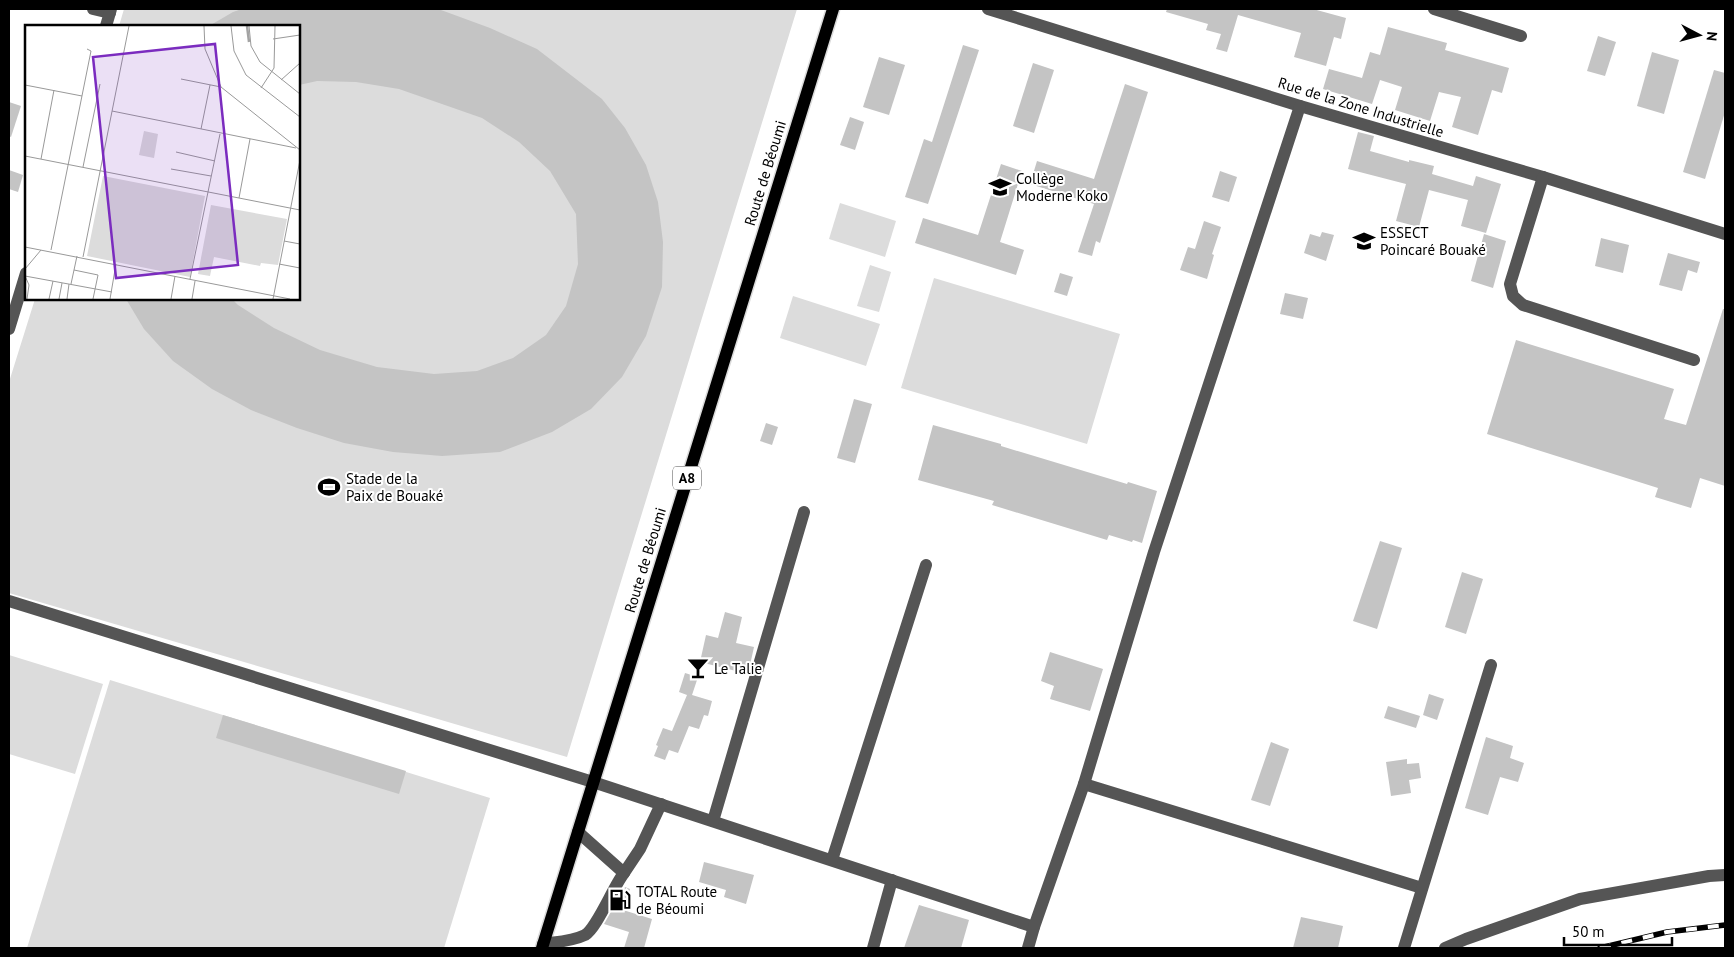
<svg xmlns="http://www.w3.org/2000/svg" width="1734" height="957" font-family="'PT Sans',sans-serif">
<style>
.green{fill:#dcdcdc}
.building{fill:#c4c4c4}
.lines{fill:none;stroke-linecap:round;stroke-linejoin:round}
.major-casing{stroke:#dbdbdb;stroke-width:15}
.minor{stroke:#555;stroke-width:12}
.major{stroke:#000;stroke-width:12}
.rail-casing{stroke:#000;stroke-width:5.5}
.rail{stroke:#fff;stroke-width:4;stroke-dasharray:11;stroke-linecap:butt}
.labels{text-anchor:middle;dominant-baseline:central;stroke-width:4;stroke-linejoin:round;paint-order:stroke}
.shield{fill:#fff;stroke:#4c4c4c;stroke-width:1}
.shield-label{font-size:14px;font-weight:bold;fill:#000}
.street-label{font-size:15px;fill:#000;stroke:#fff}
.poi-label{font-size:15px;fill:#000;stroke:#fff;text-anchor:start}
.inset-river{fill:none;stroke:#a3a3a3;stroke-width:2.5}
.inset-road{fill:none;stroke:#999;stroke-width:1}
.view{fill:#7b2cbf;fill-opacity:0.15;stroke:#7b2cbf;stroke-width:2.5}
.inset-edge{fill:none;stroke:#000;stroke-width:2.5}
</style>
<rect width="100%" height="100%" fill="#fff"/>
<!-- green -->
<g class="green">
<path d="M124,9H797L567,757L9,593V382L35,299H299V26H119Z"/>
<path d="M840,203L896,221L885,257L829,239Z"/>
<path d="M870,265L891,272L879,312L857,306Z"/>
<path d="M934,278L1120,334L1087,444L901,388Z"/>
<path d="M793,296L880,324L866,366L780,338Z"/>
<path d="M9,655L103,684L75,774L9,754Z"/>
<path d="M110,680L490,798L444,948H27Z"/>
</g>
<!-- building -->
<g class="building">
<path d="M242,9L441,10L490,28L537,49L602,99L625,128L646,165L658,202L663,242L662,287L646,336L622,377L591,409L552,432L500,452L442,456L393,452L344,443L297,428L251,410L212,389L173,361L144,329L126,299H232L238,305L274,328L320,350L377,367L434,374L477,371L513,358L546,335L566,306L578,264L576,214L550,171L519,142L482,118L399,89L356,82L317,81L299,85V26H209L233,12Z"/>
<path d="M1167,9H1313L1346,18L1341,39L1334,37L1326,66L1294,57L1301,33L1238,15L1227,52L1216,49L1221,34L1206,30L1208,24L1166,12Z"/>
<path d="M1388,27L1447,43L1445,50L1509,68L1502,93L1492,90L1478,135L1452,127L1461,97L1439,92L1430,121L1395,110L1402,87L1380,80L1372,104L1323,89L1329,69L1362,78L1370,52L1380,55Z"/>
<path d="M1598,36L1616,42L1605,76L1587,71Z"/>
<path d="M963,45L979,50L928,204L905,197L924,139L932,142Z"/>
<path d="M1652,52L1679,60L1664,114L1637,106Z"/>
<path d="M879,57L905,65L889,115L863,107Z"/>
<path d="M1033,63L1054,70L1034,133L1013,126Z"/>
<path d="M1714,70L1725,73V112L1705,179L1683,172Z"/>
<path d="M1125,84L1148,92L1100,243L1096,241L1092,256L1078,252L1094,204L1030,184L1037,161L1094,179Z"/>
<path d="M9,102L21,106L11,137L9,136Z"/>
<path d="M850,117L864,122L855,150L840,145Z"/>
<path d="M1358,132L1374,136L1370,151L1409,162V160L1434,166L1432,174L1473,186L1476,176L1501,184L1486,233L1461,226L1468,200L1429,190L1419,227L1396,221L1406,184L1348,169Z"/>
<path d="M1001,164L1022,171L1000,242L1024,250L1016,275L915,243L923,218L978,235Z"/>
<path d="M9,170L23,175L18,192L9,189Z"/>
<path d="M1220,171L1237,177L1229,202L1212,197Z"/>
<path d="M1204,221L1221,227L1212,254L1214,255L1207,279L1180,270L1188,247L1195,249Z"/>
<path d="M1322,232L1334,235L1326,261L1304,253L1310,234L1320,237Z"/>
<path d="M1484,234L1506,241L1493,288L1471,281Z"/>
<path d="M1601,238L1629,245L1623,273L1595,266Z"/>
<path d="M1668,253L1700,262L1697,273L1688,270L1682,291L1659,285Z"/>
<path d="M1060,273L1073,277L1067,296L1054,292Z"/>
<path d="M1285,293L1308,298L1303,319L1280,314Z"/>
<path d="M1723,309H1725V486L1700,478L1691,508L1655,497L1658,488L1487,434L1516,340L1674,389L1664,419L1686,425Z"/>
<path d="M854,399L872,404L855,463L837,458Z"/>
<path d="M766,423L778,427L772,445L760,441Z"/>
<path d="M933,425L1001,444V446L1127,484L1128,482L1157,491L1142,543L1133,540L1132,542L1109,535L1107,540L992,505L994,501L918,480Z"/>
<path d="M1380,541L1402,548L1377,629L1353,621Z"/>
<path d="M1462,572L1483,579L1466,634L1445,627Z"/>
<path d="M725,612L742,617L736,643L754,647L748,674L700,662L706,635L718,638Z"/>
<path d="M1050,652L1103,669L1090,711L1050,699L1054,686L1041,681Z"/>
<path d="M685,673L698,677L692,695L712,701L708,716L704,715L699,729L689,726L678,753L669,750L665,760L654,756L658,746L656,745L663,728L672,731L687,695L679,692Z"/>
<path d="M1429,694L1444,699L1437,720L1423,715Z"/>
<path d="M1388,706L1420,716L1416,728L1384,718Z"/>
<path d="M223,715L406,771L399,794L216,738Z"/>
<path d="M1486,737L1513,746L1510,758L1524,763L1518,782L1500,777L1488,815L1465,808Z"/>
<path d="M1271,742L1289,749L1270,806L1251,800Z"/>
<path d="M1407,759V764L1419,763L1421,778L1409,780L1411,793L1391,796L1386,762Z"/>
<path d="M704,862L754,875L746,904L724,897L726,890L699,882Z"/>
<path d="M625,887L630,889L623,910L652,919L644,948H624L629,932L604,924Z"/>
<path d="M919,905L969,920L961,948H904Z"/>
<path d="M1301,917L1343,926L1338,948H1293Z"/>
</g>
<g class="lines">
<!-- major casing -->
<g class="major-casing">
<path id="major" d="M542,948L833,9"/>
</g>
<!-- minor -->
<g class="minor">
<path d="M93,9L110,13"/>
<path d="M988,9L1300,106L1543,177L1725,234"/>
<path d="M1434,9L1521,36"/>
<path d="M106,26L111,9"/>
<path d="M1543,177L1510,284L1513,296L1523,305L1694,360"/>
<path d="M9,329L26,273"/>
<path d="M9,601L593,782L1034,927"/>
<path d="M1084,784L1422,888"/>
<path d="M713,821L804,512"/>
<path d="M832,860L926,565"/>
<path d="M624,873L640,849L661,804"/>
<path d="M543,944C556,942 573,941 585,935C597,928 613,887 624,873L578,832"/>
<path d="M873,948L892,880"/>
<path d="M1028,948L1034,927L1084,784L1154,552L1300,106"/>
<path d="M1404,948L1491,665"/>
<path d="M1445,948L1466,939L1580,899L1709,876L1725,875"/>
</g>
<!-- major -->
<use href="#major" class="major"/>
<!-- rail casing -->
<g class="rail-casing">
<path id="rail" d="M1600,948L1667,932L1725,925"/>
</g>
<!-- rail -->
<use href="#rail" class="rail"/>
</g>
<!-- icons -->
<defs>
<g id="school-bare" transform="scale(1.725)"><path d="M0-5L7-2L0 1L-7-2ZM-4 1L0 2.5L4 1V4Q0 6-4 4Z" fill="#000" stroke="#fff" stroke-width="2.5" paint-order="stroke"/></g>
<g id="university-bare" transform="scale(1.725)"><path d="M0-5L7-2L0 1L-7-2ZM-4 1L0 2.5L4 1V4Q0 6-4 4Z" fill="#000" stroke="#fff" stroke-width="2.5" paint-order="stroke"/></g>
<g id="stadium-bare" transform="scale(1.725)"><path d="M0-5a6.5 5 0 1 0 0 10a6.5 5 0 1 0 0-10ZM-3.5-1.8h7v3.6h-7Z" fill="#000" stroke="#fff" stroke-width="2.5" paint-order="stroke"/></g>
<g id="bar-bare" transform="scale(1.725)"><path d="M-6-5H6L.8 .8V4.5H3.5V6h-7V4.5H-.8V.8Z" fill="#000" stroke="#fff" stroke-width="2.5" paint-order="stroke"/></g>
<g id="fuel-bare" transform="scale(1.725)"><path d="M-5.5-6h7V0h2V4h1.3V-2.5L3-4.5l.8-.8L6-3V5H2.5V1h-1V6h-7ZM-4.2-4.7v3.2H.2V-4.7Z" fill="#000" stroke="#fff" stroke-width="2.5" paint-order="stroke"/></g>
</defs>
<g fill-rule="evenodd">
<use href="#school-bare" x="1000" y="187"/>
<use href="#university-bare" x="1364" y="241"/>
<use href="#stadium-bare" x="329" y="487"/>
<use href="#bar-bare" x="698" y="668"/>
<use href="#fuel-bare" x="620" y="900"/>
</g>
<g class="labels">
<!-- shield labels -->
<rect class="shield" x="673" y="466.5" width="28" height="23" rx="4"/>
<g class="shield-label">
<text x="687" y="478">A8</text>
</g>
<!-- street labels -->
<g class="street-label">
<text transform="translate(1361 107) rotate(17)">Rue de la Zone Industrielle</text>
<text transform="translate(765 173) rotate(-73)">Route de Béoumi</text>
<text transform="translate(645 560) rotate(-73)">Route de Béoumi</text>
</g>
<!-- poi labels -->
<g class="poi-label">
<text x="1016" y="178">Collège<tspan x="1016" dy="17">Moderne Koko</tspan></text>
<text x="1380" y="232">ESSECT<tspan x="1380" dy="17">Poincaré Bouaké</tspan></text>
<text x="346" y="478">Stade de la<tspan x="346" dy="17">Paix de Bouaké</tspan></text>
<text x="714" y="668">Le Talie</text>
<text x="636" y="891">TOTAL Route<tspan x="636" dy="17">de Béoumi</tspan></text>
</g>
</g>
<!-- overview -->
<g transform="translate(25 25)">
<rect width="275" height="275" fill="#fff"/>
<path d="M119,106L133,109L129,133L114,130ZM78,151L180,171L165,252L62,231ZM186,180L262,194L253,240L236,238L235,241L189,232L185,251L173,249Z" fill="#dcdcdc"/>
<path class="inset-river" d="M222,1L224,17"/>
<path class="inset-road" d="M179,1L180,24L196,62L275,125M206,1L209,26L221,50L275,92M224,1L226,21L235,37L275,69M248,14L275,10M156,54L196,62M256,55L275,38M0,60L57,71M236,63L249,43L250,1M87,86L271,123M176,104L185,60M151,127L190,136M0,131L275,185M16,134L29,65M58,142L75,59M146,144L186,151M214,173L225,114M259,216L275,219M0,222L265,274M26,225L66,26L62,24M58,232L104,1M254,239L275,243M0,244L16,225M49,245L73,250L68,274M0,251L87,267M0,251L4,260L2,274M165,254L195,109M46,259L52,231M24,274L28,256M34,274L37,258M42,274L44,259M85,274L91,239M146,274L150,251M167,274L170,256M248,274L275,135"/>
<path class="view" d="M190,19L213,240L91,253L68,32Z"/>
<rect width="275" height="275" class="inset-edge"/>
</g>
<!-- border -->
<rect width="1734" height="957" fill="none" stroke="#000000" stroke-width="20"/>
<!-- north arrow -->
<g transform="translate(1699 35) rotate(96)" stroke="#ffffff" stroke-width="4" paint-order="stroke">
<path d="M0-4L9 19L0 12L-9 19Z" fill="#000000"/>
<text y="-8" font-size="14" font-weight="bold" text-anchor="middle" fill="#000000">N</text>
</g>
<!-- scale -->
<path d="M1564 937v8h108v-8" fill="none" stroke="#000000" stroke-width="2.5"/>
<text x="1572" y="937" font-size="15" fill="#000000" stroke="#ffffff" stroke-width="4" paint-order="stroke">50 m</text>
</svg>
